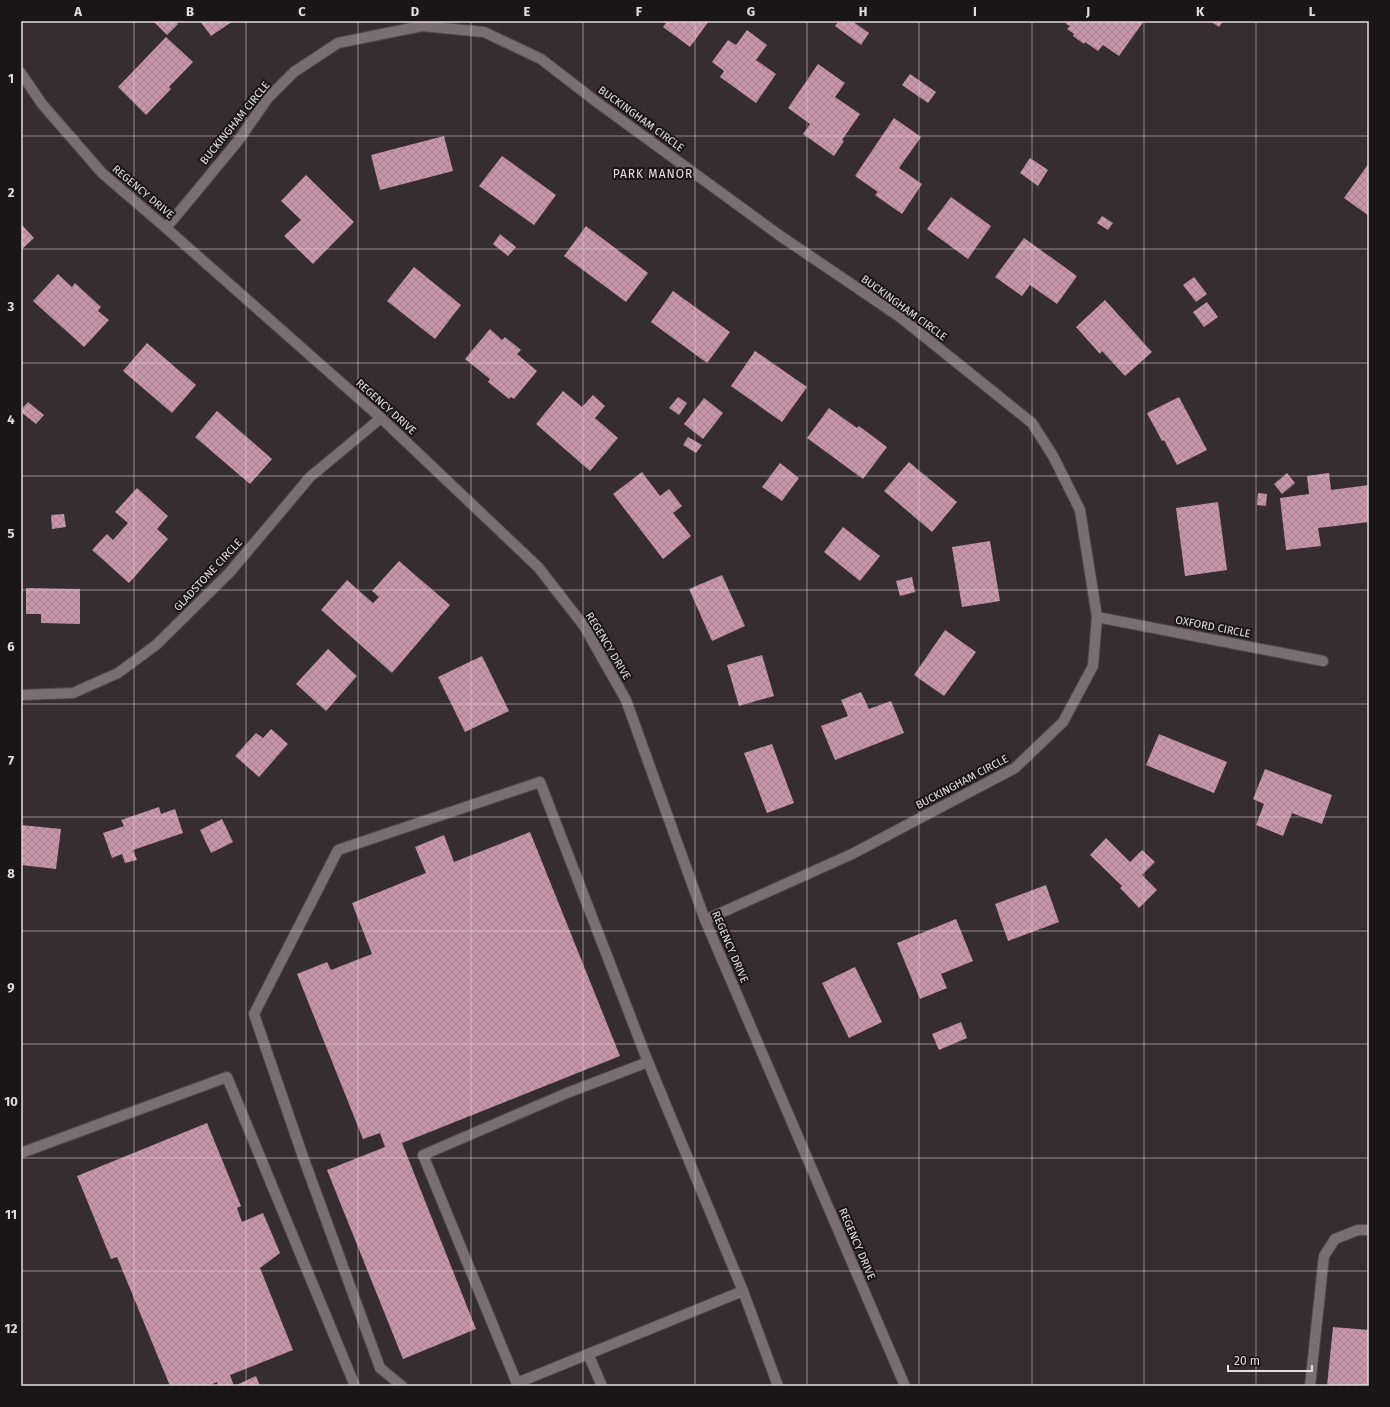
<svg xmlns="http://www.w3.org/2000/svg" width="1390" height="1407" font-family="'Fira Sans',sans-serif">
<style>
.building{fill:url(#building-cross-hatch)}
.lines{fill:none;stroke-linecap:round;stroke-linejoin:round}
.service-casing{stroke:#50494c;stroke-width:12}
.minor-casing{stroke:#50494c;stroke-width:12}
.service{stroke:#796f73;stroke-width:10}
.minor{stroke:#796f73;stroke-width:10}
.grid{fill:none;stroke:#e3dddf;stroke-width:1;stroke-opacity:0.55}
.labels{text-anchor:middle;dominant-baseline:central;stroke-width:4;stroke-linejoin:round;paint-order:stroke}
.street-label{font-size:11px;fill:#e3dddf;stroke:#1a1618}
.neighbourhood-label{font-size:12px;letter-spacing:1px;fill:#ebdfe3;stroke:#1a1618}
.neatline{fill:none;stroke:#e3dddf;stroke-width:1.5}
.grid-label{font-size:13px;text-anchor:middle;font-weight:bold;fill:#e3dddf}
</style>
<defs>
<pattern id="building-cross-hatch" width="8" height="8" patternUnits="userSpaceOnUse"><rect width="8" height="8" fill="#c795a8"/><path d="M0 0l8 8M0 8l8-8" fill="none" stroke="#a6808f"/></pattern>
</defs>
<rect width="100%" height="100%" fill="#362d30"/>
<!-- building -->
<g class="building">
<path d="M153,21H176L178,24L167,35Z"/>
<path d="M200,21H233L211,36Z"/>
<path d="M662,21H709L690,47L663,27L666,23Z"/>
<path d="M839,21H852L869,33L861,45L835,26Z"/>
<path d="M1068,21H1144L1119,56L1103,45L1098,51L1085,42L1084,44L1073,36L1074,34L1067,29L1070,26L1066,24Z"/>
<path d="M1210,21H1223L1219,27Z"/>
<path d="M747,30L767,45L756,60L776,74L756,103L720,77L724,71L712,62L728,40L736,45Z"/>
<path d="M166,37L193,62L169,87L171,89L146,115L118,87Z"/>
<path d="M818,64L845,83L835,97L860,114L842,140L844,141L834,156L803,134L810,124L788,108Z"/>
<path d="M910,74L936,92L928,103L902,85Z"/>
<path d="M894,118L921,137L899,168L922,184L902,214L875,195L878,192L855,176Z"/>
<path d="M444,136L453,171L380,190L371,155Z"/>
<path d="M502,156L556,195L534,225L479,186Z"/>
<path d="M1030,158L1048,170L1038,186L1020,173Z"/>
<path d="M1369,163V216L1344,198Z"/>
<path d="M306,175L354,222L313,264L284,236L301,220L281,201Z"/>
<path d="M951,197L991,226L968,259L927,229Z"/>
<path d="M1102,216L1113,223L1108,230L1097,223Z"/>
<path d="M21,224L34,238L21,250Z"/>
<path d="M586,226L648,273L626,302L564,256Z"/>
<path d="M500,234L516,247L508,256L493,244Z"/>
<path d="M1024,238L1077,276L1057,304L1030,285L1022,296L995,277Z"/>
<path d="M414,267L461,305L435,339L387,301Z"/>
<path d="M58,274L72,287L75,283L101,307L98,311L109,320L84,347L33,301Z"/>
<path d="M1194,277L1207,294L1196,302L1183,285Z"/>
<path d="M673,291L730,332L707,363L651,322Z"/>
<path d="M1105,300L1152,352L1125,376L1102,351L1100,354L1076,327Z"/>
<path d="M1207,302L1218,317L1204,327L1193,312Z"/>
<path d="M490,329L502,340L505,337L521,350L517,354L537,371L514,399L511,397L509,399L488,382L490,379L465,359Z"/>
<path d="M147,343L196,385L172,413L123,371Z"/>
<path d="M755,351L807,387L782,422L731,386Z"/>
<path d="M563,391L582,407L593,395L605,406L595,418L618,438L590,471L536,424Z"/>
<path d="M678,397L687,403L679,415L669,408Z"/>
<path d="M1179,397L1207,450L1177,465L1164,440L1162,441L1147,413Z"/>
<path d="M704,398L723,413L703,439L684,424Z"/>
<path d="M28,402L44,415L36,424L21,412V410Z"/>
<path d="M829,408L857,428L859,426L887,447L863,479L807,438Z"/>
<path d="M217,411L272,459L250,484L195,437Z"/>
<path d="M688,437L702,445L696,453L683,445Z"/>
<path d="M909,462L957,502L932,532L884,491Z"/>
<path d="M780,463L799,478L782,501L762,487Z"/>
<path d="M642,472L660,496L669,489L682,506L673,513L691,536L663,559L613,494Z"/>
<path d="M1287,473L1295,483L1282,494L1274,484Z"/>
<path d="M1329,473L1331,490L1369,485V522L1318,528L1321,546L1286,550L1280,498L1309,494L1307,476Z"/>
<path d="M137,488L168,516L157,529L168,539L129,583L92,550L107,534L113,540L128,523L115,512Z"/>
<path d="M1258,493L1267,494L1266,506L1257,505Z"/>
<path d="M1218,502L1227,570L1185,576L1176,508Z"/>
<path d="M64,514L66,527L52,529L51,515Z"/>
<path d="M843,527L880,556L860,581L824,552Z"/>
<path d="M990,541L1000,601L962,607L952,547Z"/>
<path d="M399,561L450,605L392,673L321,610L347,580L373,603L379,597L372,591Z"/>
<path d="M722,575L745,626L712,641L689,589Z"/>
<path d="M912,577L915,592L900,596L896,581Z"/>
<path d="M26,588L80,589V624L41,623V614H26Z"/>
<path d="M945,630L976,652L944,696L914,675Z"/>
<path d="M328,649L357,676L326,711L296,684Z"/>
<path d="M762,655L774,696L739,706L727,665Z"/>
<path d="M482,656L509,711L465,732L438,677Z"/>
<path d="M861,692L869,709L891,701L904,733L835,760L821,726L848,716L841,700Z"/>
<path d="M271,729L288,744L259,777L235,756L256,733L263,738Z"/>
<path d="M1159,734L1227,762L1214,793L1146,765Z"/>
<path d="M772,744L794,803L767,813L744,753Z"/>
<path d="M1265,769L1332,795L1322,824L1292,813L1283,836L1256,825L1264,804L1253,799Z"/>
<path d="M159,807L161,814L175,809L183,833L133,850L137,860L125,863L122,854L112,858L103,833L124,826L121,820Z"/>
<path d="M222,819L233,842L211,853L200,830Z"/>
<path d="M21,825L61,829L56,869L21,865Z"/>
<path d="M530,832L620,1056L402,1143L476,1329L403,1359L327,1170L385,1147L380,1133L363,1139L297,974L327,962L331,970L372,954L352,903L426,873L415,847L444,835L454,862Z"/>
<path d="M1106,838L1130,862L1142,850L1155,862L1142,875L1157,890L1139,908L1120,888L1122,886L1090,855Z"/>
<path d="M1046,885L1059,922L1008,941L995,904Z"/>
<path d="M956,919L973,961L941,974L947,988L920,999L897,943Z"/>
<path d="M855,967L882,1022L849,1038L822,983Z"/>
<path d="M961,1022L967,1038L939,1050L932,1034Z"/>
<path d="M207,1123L241,1206L237,1208L242,1222L263,1213L280,1253L260,1268L293,1350L230,1375L234,1386L256,1376L260,1386H218L217,1382L208,1386H170L117,1257L111,1259L77,1176Z"/>
<path d="M1333,1327L1369,1330V1386H1327Z"/>
</g>
<g class="lines">
<!-- service casing -->
<g class="service-casing">
<g id="service">
<path d="M21,1153L227,1077L355,1386"/>
<path d="M743,1291L778,1386"/>
<path d="M588,1354L602,1386"/>
<path d="M517,1383L743,1291L648,1062"/>
<path d="M402,1386L380,1368L302,1154L254,1014L338,850L540,782L648,1062L567,1093L423,1155L518,1386"/>
<path d="M1310,1386L1324,1256L1335,1239L1358,1230H1369"/>
</g>
</g>
<!-- minor casing -->
<g class="minor-casing">
<g id="minor">
<path d="M21,73L42,104L102,173L166,228L381,418L538,567L584,626L626,700L705,920L905,1386"/>
<path d="M166,228L238,141L268,98L294,72L338,43L422,26L484,32L541,59L598,103L779,235L900,317L1032,423L1053,456L1080,510L1097,617L1093,666L1063,722L1015,768L852,854L705,920"/>
<path d="M1097,617L1323,661"/>
<path d="M21,695L73,693L118,673L156,645L230,572L310,477L381,418"/>
</g>
</g>
<!-- service -->
<use href="#service" class="service"/>
<!-- minor -->
<use href="#minor" class="minor"/>
</g>
<!-- grid -->
<path class="grid" d="M134,21V1386M246,21V1386M358,21V1386M471,21V1386M583,21V1386M695,21V1386M807,21V1386M919,21V1386M1032,21V1386M1144,21V1386M1256,21V1386M21,136H1369M21,249H1369M21,363H1369M21,476H1369M21,590H1369M21,704H1369M21,817H1369M21,931H1369M21,1044H1369M21,1158H1369M21,1271H1369"/>
<g class="labels">
<!-- street labels -->
<g class="street-label">
<text transform="translate(641 119) rotate(36)">BUCKINGHAM CIRCLE</text>
<text transform="translate(235 123) rotate(-51)">BUCKINGHAM CIRCLE</text>
<text transform="translate(143 192) rotate(40)">REGENCY DRIVE</text>
<text transform="translate(904 308) rotate(36)">BUCKINGHAM CIRCLE</text>
<text transform="translate(386 407) rotate(42)">REGENCY DRIVE</text>
<text transform="translate(208 575) rotate(-47)">GLADSTONE CIRCLE</text>
<text transform="translate(1213 627) rotate(11)">OXFORD CIRCLE</text>
<text transform="translate(608 646) rotate(59)">REGENCY DRIVE</text>
<text transform="translate(962 782) rotate(-28)">BUCKINGHAM CIRCLE</text>
<text transform="translate(730 947) rotate(67)">REGENCY DRIVE</text>
<text transform="translate(857 1244) rotate(67)">REGENCY DRIVE</text>
</g>
<!-- neighbourhood labels -->
<g class="neighbourhood-label">
<text x="653" y="174">PARK MANOR</text>
</g>
</g>
<!-- border -->
<rect width="1390" height="1407" fill="none" stroke="#1a1618" stroke-width="44"/>
<!-- scale -->
<path d="M1228 1365v6h84v-6" fill="none" stroke="#e3dddf" stroke-width="2"/>
<text x="1234" y="1365" font-size="12" fill="#e3dddf" stroke="#1a1618" stroke-width="3" paint-order="stroke">20 m</text>
<rect x="22" y="22" width="1346" height="1363" class="neatline"/>
<g class="grid-label">
<text x="78" y="16">A</text>
<text x="190" y="16">B</text>
<text x="302" y="16">C</text>
<text x="415" y="16">D</text>
<text x="527" y="16">E</text>
<text x="639" y="16">F</text>
<text x="751" y="16">G</text>
<text x="863" y="16">H</text>
<text x="975" y="16">I</text>
<text x="1088" y="16">J</text>
<text x="1200" y="16">K</text>
<text x="1312" y="16">L</text>
<text x="11" y="83">1</text>
<text x="11" y="197">2</text>
<text x="11" y="311">3</text>
<text x="11" y="424">4</text>
<text x="11" y="538">5</text>
<text x="11" y="651">6</text>
<text x="11" y="765">7</text>
<text x="11" y="878">8</text>
<text x="11" y="992">9</text>
<text x="11" y="1106">10</text>
<text x="11" y="1219">11</text>
<text x="11" y="1333">12</text>
</g>
</svg>
